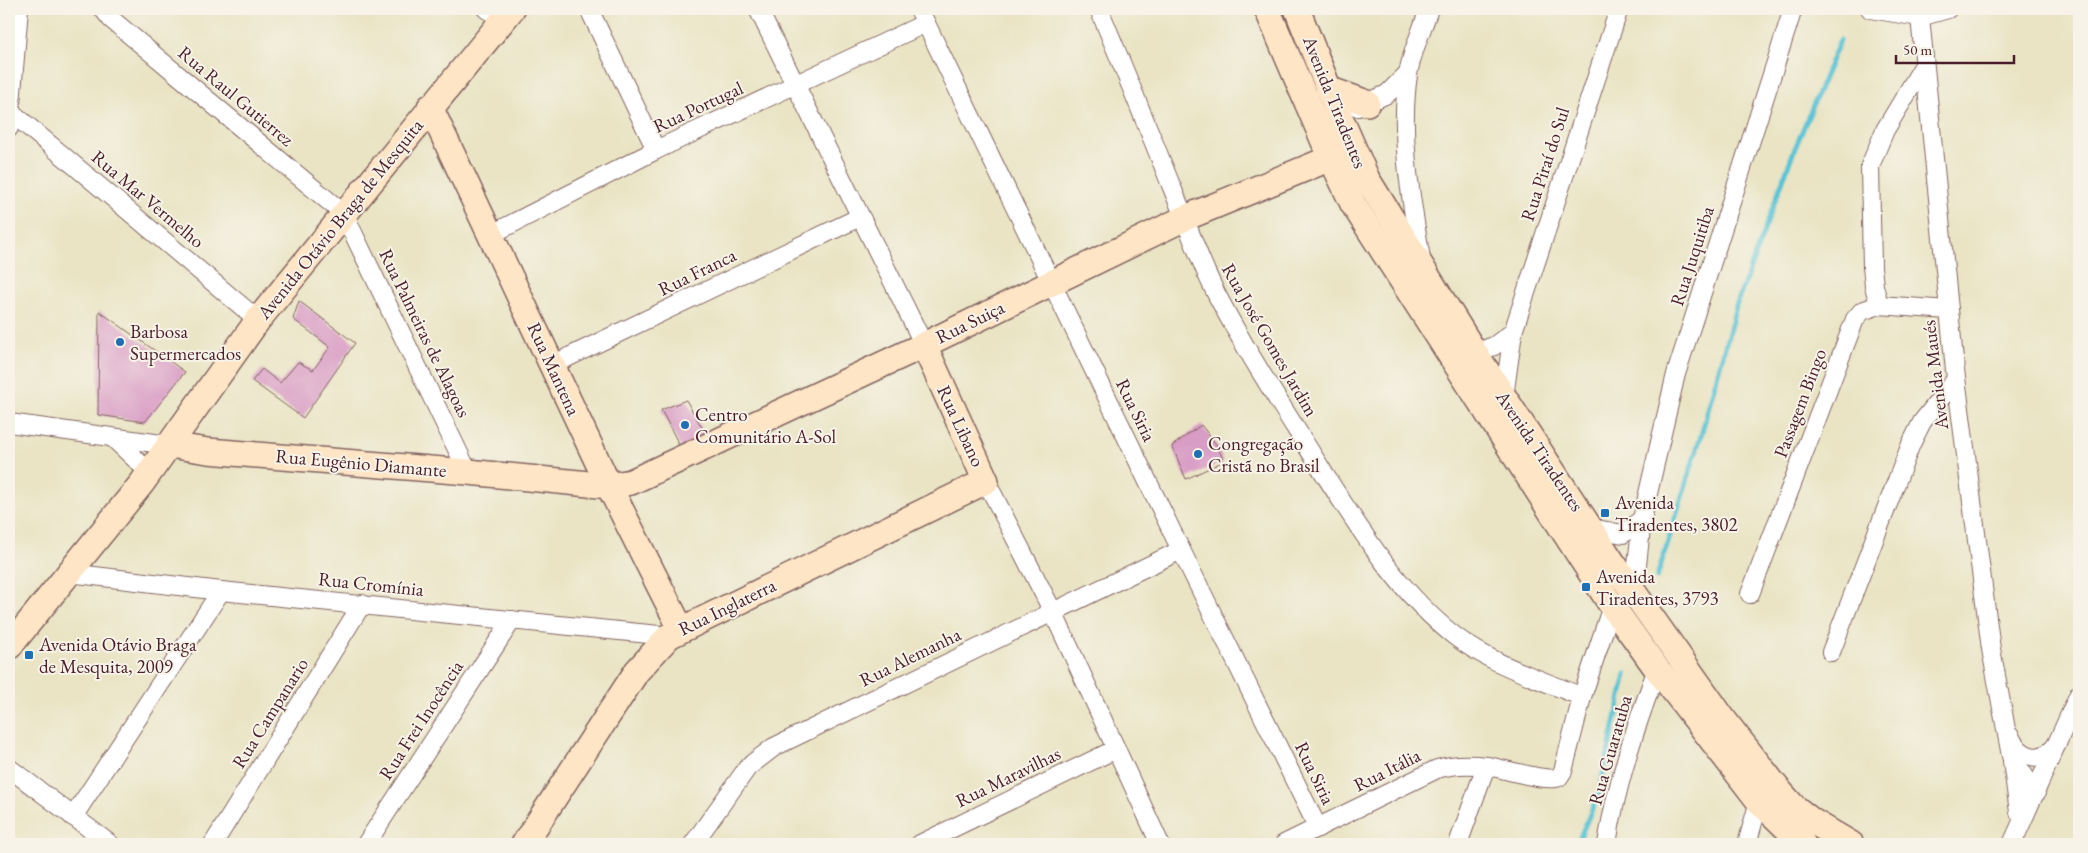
<svg xmlns="http://www.w3.org/2000/svg" width="2088" height="853" font-family="'EB Garamond',serif">
<style>
.lines{fill:none;stroke-linecap:round;stroke-linejoin:round}
.stream{stroke:#59c3d4;stroke-width:5}
.building{fill:#d99cc5}
.street-casing{stroke:#826461;stroke-width:20}
.secondary-casing{stroke:#826461;stroke-width:28}
.street{stroke:#fff;stroke-width:18}
.secondary{stroke:#fde5c5;stroke-width:25}
.poi-dot{fill:#1f6fb2;stroke:#f7f3e8;stroke-width:2}
.labels{text-anchor:middle;dominant-baseline:central;stroke-width:4;stroke-linejoin:round;paint-order:stroke}
.street-label{font-size:19px;fill:#4a1f2b;stroke:#f7f3e8}
.poi-label{font-size:19px;fill:#4a1f2b;stroke:#f7f3e8;text-anchor:start}
</style>
<rect width="100%" height="100%" fill="#f7f3e8"/>
<filter id="ink" filterUnits="userSpaceOnUse"><feTurbulence type="fractalNoise" baseFrequency=".02" numOctaves="2"/><feDisplacementMap in="SourceGraphic" scale="10" xChannelSelector="R" yChannelSelector="G"/><feConvolveMatrix kernelMatrix="1 2 1 2 8 2 1 2 1" color-interpolation-filters="sRGB"/></filter>
<filter id="wash" filterUnits="userSpaceOnUse"><feTurbulence type="fractalNoise" baseFrequency=".0096" numOctaves="4" result="noise"/><feDisplacementMap in="SourceGraphic" scale="20" xChannelSelector="R" yChannelSelector="G"/><feGaussianBlur stdDeviation="1.12" result="paint"/><feColorMatrix in="noise" values="0 0 0 0 0 0 0 0 0 0 0 0 0 0 0 0 0 1.4 0 .05"/><feComposite in="paint" operator="in"/></filter>
<g filter="url(#wash)">
<rect width="100%" height="100%" fill="#eae4c5"/>
<g class="lines">
<!-- stream -->
<g class="stream">
<path d="M1657,577L1700,439L1736,306L1793,153L1840,40"/>
<path d="M1577,844L1599,793L1626,674"/>
</g>
</g>
<g id="blocks">
<!-- building -->
<g class="building">
<path d="M299,301L355,343L303,418L252,381L262,369L280,383L298,362L313,370L330,347L293,319Z"/>
<path d="M99,311L185,372L145,422L98,415Z"/>
<path d="M686,400L709,440L683,452L661,410Z"/>
<path d="M1201,425L1216,444L1224,461L1186,479L1172,446Z"/>
</g>
</g>
</g>
<g filter="url(#ink)">
<use href="#blocks" fill-opacity="0" stroke="#826461" stroke-width="1"/>
<g class="lines">
<!-- street casing -->
<g class="street-casing">
<g id="street">
<path d="M103,9L111,19L344,214L468,472"/>
<path d="M486,9L503,19"/>
<path d="M589,9L656,150"/>
<path d="M758,9L924,345"/>
<path d="M919,9L1181,550L1318,828"/>
<path d="M1099,9C1125,71 1150,133 1175,195C1190,230 1201,266 1219,299C1251,360 1289,417 1325,475C1362,533 1401,595 1456,637C1493,665 1540,679 1582,697"/>
<path d="M1870,9L1920,17L1948,9"/>
<path d="M1920,17L1955,370L1991,649L2011,756L2036,793"/>
<path d="M1358,107L1387,94L1408,73"/>
<path d="M11,112L258,320"/>
<path d="M9,128L19,9"/>
<path d="M490,235L656,150L926,23"/>
<path d="M1421,259C1411,198 1399,136 1408,75C1411,53 1422,30 1429,9"/>
<path d="M1879,305L1874,286L1872,267L1870,166L1885,130L1924,65"/>
<path d="M1475,353L1494,346L1513,332"/>
<path d="M552,365L860,217"/>
<path d="M1504,397L1513,332L1619,9"/>
<path d="M9,423L169,445"/>
<path d="M114,439L150,473"/>
<path d="M986,481L1053,612L1160,844"/>
<path d="M1591,528L1623,534L1642,519"/>
<path d="M69,573L221,591L669,636"/>
<path d="M1634,593L1642,519L1676,374L1793,9"/>
<path d="M1750,594L1855,319L1862,311L1879,305L1949,310"/>
<path d="M1831,652L1911,444L1922,422L1956,379"/>
<path d="M2010,736C2020,757 2041,766 2057,744"/>
<path d="M2012,761L2019,812"/>
<path d="M9,768L110,844"/>
<path d="M73,817L221,591"/>
<path d="M213,844L362,604"/>
<path d="M366,844L512,620"/>
<path d="M693,844L748,767L774,747L1181,550"/>
<path d="M920,844L1116,749"/>
<path d="M1284,844L1437,769C1453,764 1471,764 1487,766C1502,768 1548,783 1559,777L1563,771L1582,697L1612,606"/>
<path d="M1458,844L1486,766"/>
<path d="M1607,844C1616,784 1636,726 1657,669"/>
<path d="M1747,844L1759,801"/>
<path d="M2012,844L2079,694"/>
</g>
</g>
<!-- secondary casing -->
<g class="secondary-casing">
<g id="secondary">
<path d="M1267,9L1331,158L1353,204L1385,254L1612,606L1657,669L1759,801L1803,844"/>
<path d="M1297,9L1339,115L1367,179L1475,353L1613,563L1724,720L1777,788L1793,806L1812,821L1851,844"/>
<path d="M1328,89L1367,103"/>
<path d="M430,107L609,486L681,629"/>
<path d="M169,445L208,451L468,472L609,486L631,482L924,345L1185,218L1331,158"/>
<path d="M9,647L142,483L258,320L512,9"/>
<path d="M524,844L637,671L669,636L986,481L924,345"/>
</g>
</g>
<!-- street -->
<use href="#street" class="street"/>
<!-- secondary -->
<use href="#secondary" class="secondary"/>
</g>
</g>
<!-- markers -->
<g class="poi-dot">
<circle cx="120" cy="342" r="5"/>
<circle cx="685" cy="425" r="5"/>
<circle cx="1198" cy="454" r="5"/>
<rect x="1600" y="508" width="10" height="10" rx="2.5"/>
<rect x="1581" y="582" width="10" height="10" rx="2.5"/>
<rect x="24" y="650" width="10" height="10" rx="2.5"/>
</g>
<g class="labels">
<!-- street labels -->
<g class="street-label">
<text transform="translate(236 96) rotate(40)">Rua Raul Gutierrez</text>
<text transform="translate(1335 102) rotate(68)">Avenida Tiradentes</text>
<text transform="translate(698 107) rotate(-25)">Rua Portugal</text>
<text transform="translate(1545 164) rotate(-72)">Rua Piraí do Sul</text>
<text transform="translate(148 199) rotate(40)">Rua Mar Vermelho</text>
<text transform="translate(340 219) rotate(-51)">Avenida Otávio Braga de Mesquita</text>
<text transform="translate(1692 256) rotate(-72)">Rua Juquitiba</text>
<text transform="translate(697 272) rotate(-26)">Rua Franca</text>
<text transform="translate(970 322) rotate(-26)">Rua Suiça</text>
<text transform="translate(425 333) rotate(64)">Rua Palmeiras de Alagoas</text>
<text transform="translate(1270 340) rotate(60)">Rua José Gomes Jardim</text>
<text transform="translate(554 369) rotate(65)">Rua Mantena</text>
<text transform="translate(1935 375) rotate(-97)">Avenida Maués</text>
<text transform="translate(1800 403) rotate(-69)">Passagem Bingo</text>
<text transform="translate(1136 410) rotate(64)">Rua Siria</text>
<text transform="translate(961 426) rotate(65)">Rua Libano</text>
<text transform="translate(1540 451) rotate(56)">Avenida Tiradentes</text>
<text transform="translate(361 463) rotate(5)">Rua Eugênio Diamante</text>
<text transform="translate(371 584) rotate(6)">Rua Cromínia</text>
<text transform="translate(727 607) rotate(-26)">Rua Inglaterra</text>
<text transform="translate(910 657) rotate(-26)">Rua Alemanha</text>
<text transform="translate(270 713) rotate(-58)">Rua Campanario</text>
<text transform="translate(421 720) rotate(-57)">Rua Frei Inocência</text>
<text transform="translate(1610 750) rotate(-74)">Rua Guaratuba</text>
<text transform="translate(1387 770) rotate(-27)">Rua Itália</text>
<text transform="translate(1315 773) rotate(64)">Rua Siria</text>
<text transform="translate(1008 777) rotate(-26)">Rua Maravilhas</text>
</g>
<!-- poi labels -->
<g class="poi-label">
<text x="130" y="331">Barbosa<tspan x="130" dy="22">Supermercados</tspan></text>
<text x="695" y="414">Centro<tspan x="695" dy="22">Comunitário A-Sol</tspan></text>
<text x="1208" y="443">Congregação<tspan x="1208" dy="22">Cristã no Brasil</tspan></text>
<text x="1615" y="502">Avenida<tspan x="1615" dy="22">Tiradentes, 3802</tspan></text>
<text x="1596" y="576">Avenida<tspan x="1596" dy="22">Tiradentes, 3793</tspan></text>
<text x="39" y="644">Avenida Otávio Braga<tspan x="39" dy="22">de Mesquita, 2009</tspan></text>
</g>
</g>
<!-- margin -->
<rect width="2088" height="853" fill="none" stroke="#f7f3e8" stroke-width="30"/>
<!-- scale -->
<path d="M1896 55v8h118v-8" fill="none" stroke="#4a1f2b" stroke-width="2.5"/>
<text x="1903" y="55" font-size="15" fill="#4a1f2b" stroke="#f7f3e8" stroke-width="4" paint-order="stroke">50 m</text>
</svg>
